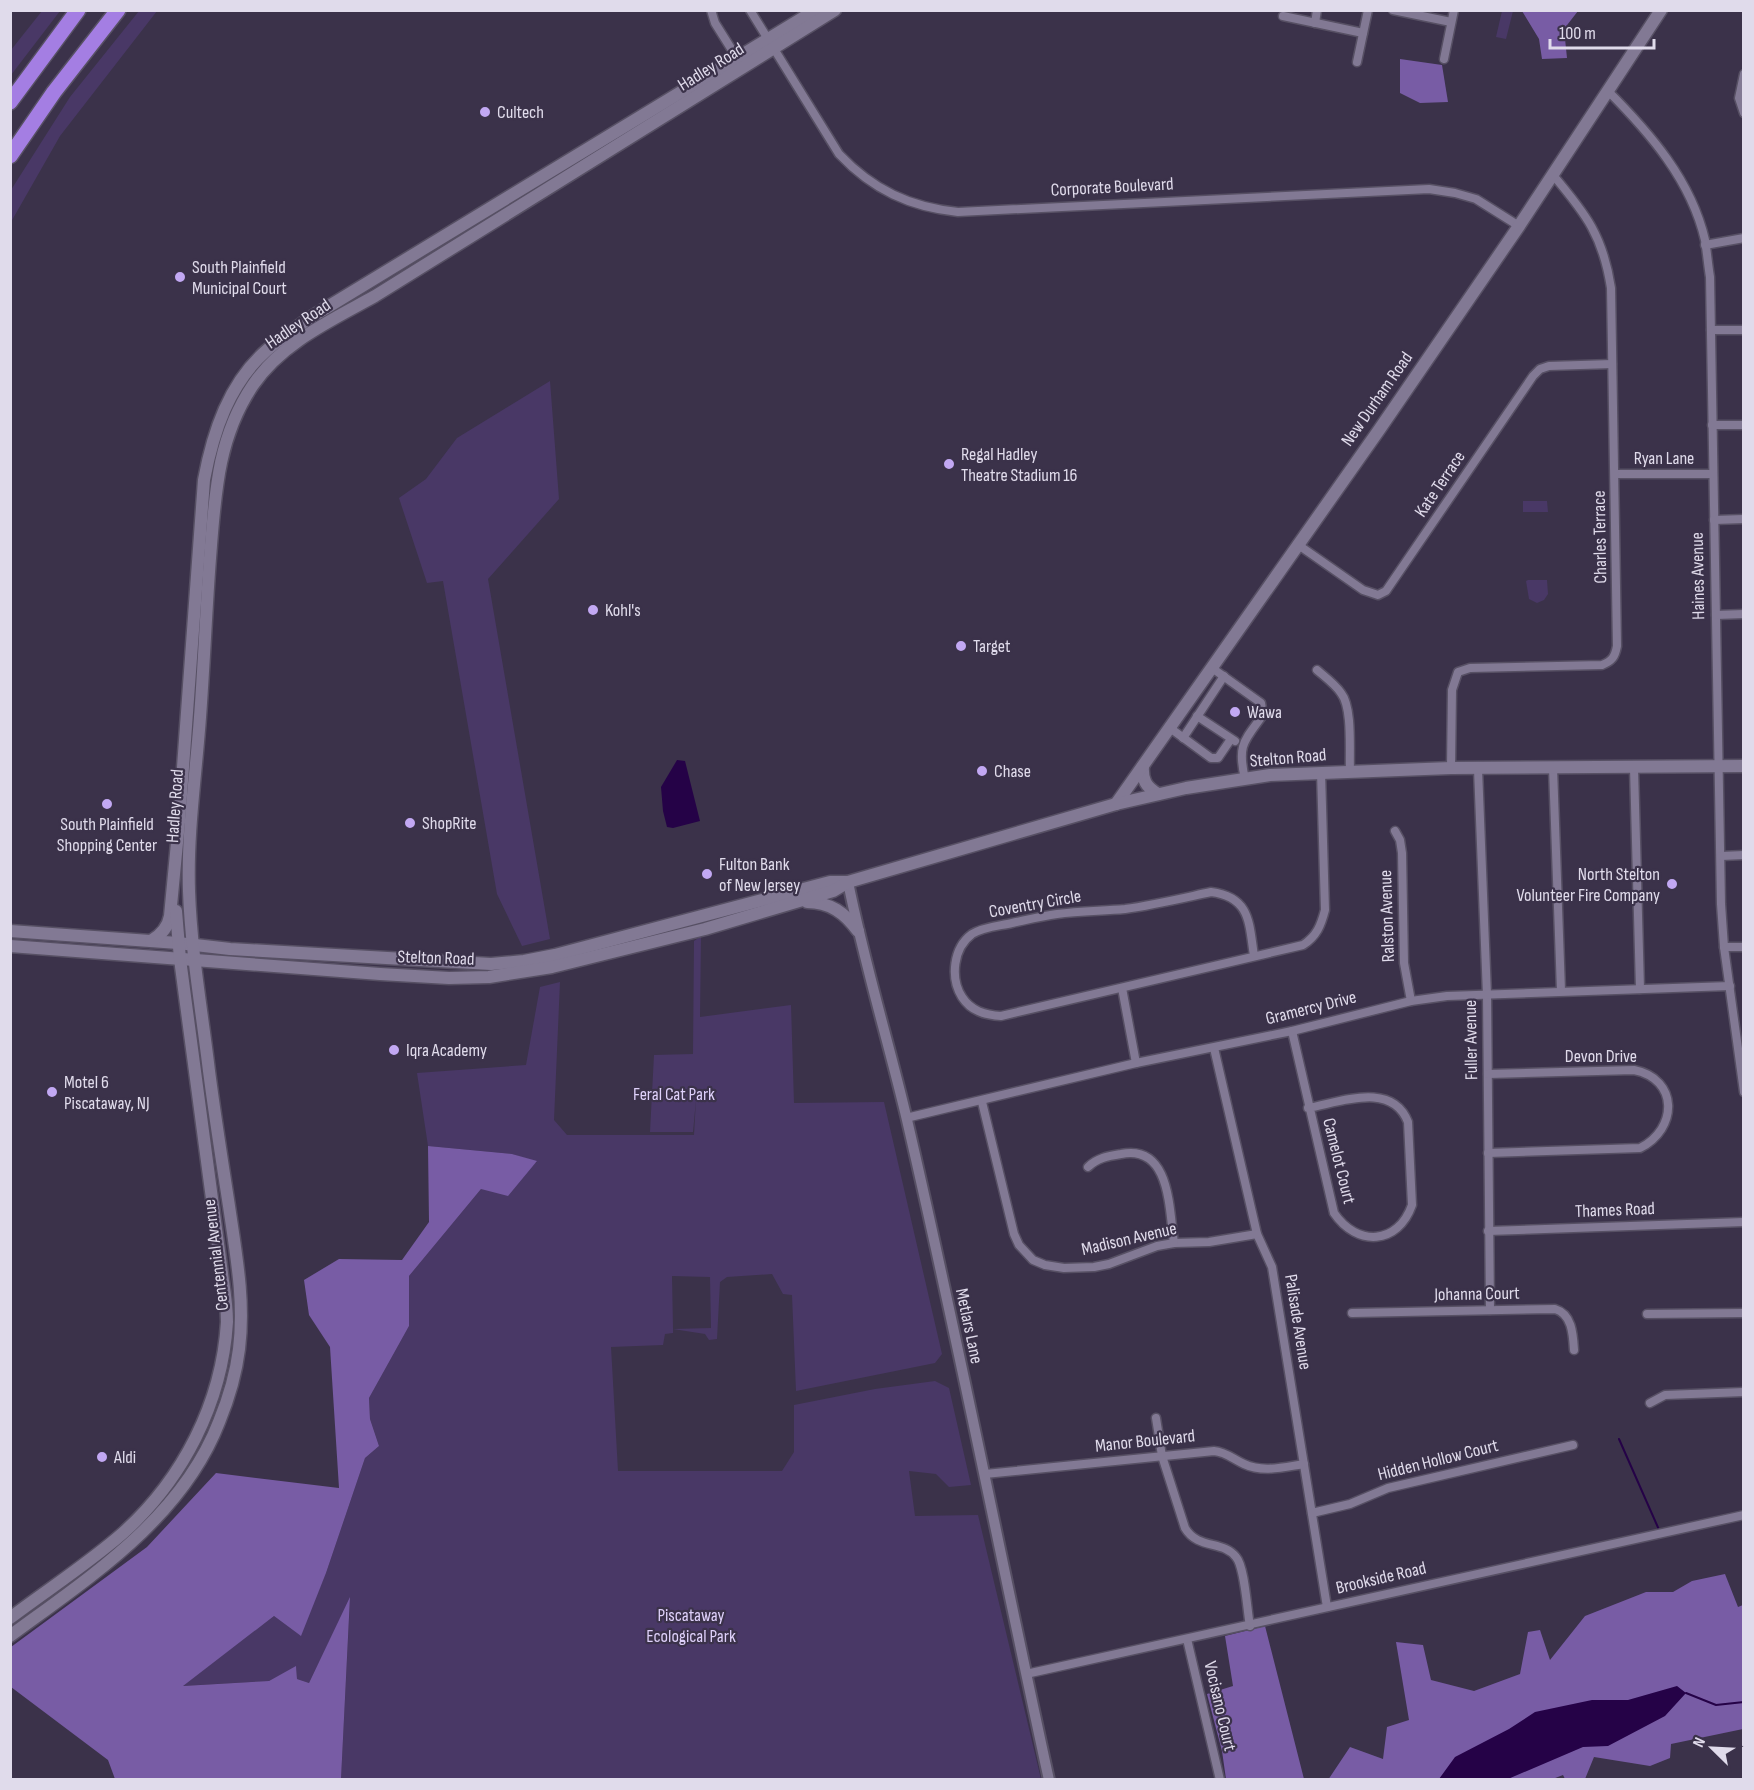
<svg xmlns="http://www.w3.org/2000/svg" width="1754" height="1790" font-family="'Sofia Sans Condensed',sans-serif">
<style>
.green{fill:#493866;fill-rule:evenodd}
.forest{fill:#785ca5}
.water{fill:#250247}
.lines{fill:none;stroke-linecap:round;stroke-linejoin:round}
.stream{stroke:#250247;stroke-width:2}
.minor-casing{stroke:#575064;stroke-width:11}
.tertiary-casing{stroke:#575064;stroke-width:14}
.secondary-casing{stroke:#575064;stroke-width:15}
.motorway-casing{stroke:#575064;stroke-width:18}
.minor{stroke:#827994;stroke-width:8}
.tertiary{stroke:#827994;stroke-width:10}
.secondary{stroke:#827994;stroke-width:12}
.motorway{stroke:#a47ee3;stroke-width:15}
.poi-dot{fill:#c2a8f3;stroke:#3b324a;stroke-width:2}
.labels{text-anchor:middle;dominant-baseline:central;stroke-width:4.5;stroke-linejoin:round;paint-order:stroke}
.street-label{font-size:18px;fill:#e0dbeb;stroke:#3b324a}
.poi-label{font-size:18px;fill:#e0dbeb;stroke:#3b324a;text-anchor:start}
.park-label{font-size:18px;fill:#dfd1fb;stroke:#3b324a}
</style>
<rect width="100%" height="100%" fill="#3b324a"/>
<!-- green -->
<g class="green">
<path d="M42,11H60L11,75V50Z"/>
<path d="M139,11H157L60,136L11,222V190L70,97Z"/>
<path d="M1502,11H1513L1506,39L1496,37Z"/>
<path d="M550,381L559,499L488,579L550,939L522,946L497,894L443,581L427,583L399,498L426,479L457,438Z"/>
<path d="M1523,501H1547L1548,512H1523Z"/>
<path d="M1528,580H1547L1548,594L1544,600L1537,603L1529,599L1526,581Z"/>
<path d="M701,936L700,1017L791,1005L794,1103L884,1102L942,1354L935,1363L796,1391L792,1295L783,1294L772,1274L727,1277L720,1282L717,1339L709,1340L705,1334L673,1329V1333L665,1334L663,1345L611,1347L618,1471H782L794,1452V1405L875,1389L935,1381L949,1388L971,1485L949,1487L936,1474L909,1471L915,1516L978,1515L1041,1779H341L350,1599L309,1683L297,1679L296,1667L269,1681L182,1686L274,1616L300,1635L326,1573L365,1458L379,1446L370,1419L369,1398L409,1326V1276L481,1189L537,1162L512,1154L428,1146L417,1073L526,1065L540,987L560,982L554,1120L567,1135H694L696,1099L693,1132H650L654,1055L693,1054L694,941ZM672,1276L710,1277L711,1328L673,1329Z"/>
</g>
<!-- forest -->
<g class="forest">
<path d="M1522,11H1578L1564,29L1567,58L1542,59L1539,39Z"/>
<path d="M1400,59L1442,65L1448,102L1420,103L1400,93Z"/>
<path d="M428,1146L512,1154L537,1161L508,1196L481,1189L409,1276V1326L369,1398L370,1419L379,1446L365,1458L326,1573L301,1636L274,1616L183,1686L269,1681L296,1666L297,1679L309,1683L350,1597L341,1779H115L108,1760L11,1687V1647L147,1547L216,1473L339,1488L330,1347L309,1315L304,1280L339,1259L402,1260L429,1222Z"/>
<path d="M1725,1574L1738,1607L1743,1605V1729L1671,1744L1670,1758L1650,1766L1594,1757L1585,1779H1565L1563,1775L1550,1780H1328L1350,1747L1383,1759L1387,1727L1409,1720L1396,1642L1423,1645L1431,1680L1474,1691L1520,1674L1528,1632L1540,1630L1550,1660L1585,1616L1646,1592H1673L1692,1581Z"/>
<path d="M1265,1626L1304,1779H1226L1222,1751L1207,1694L1233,1686L1225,1636Z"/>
</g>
<!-- water -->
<g class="water">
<path d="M677,760L685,761L700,821L673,828L667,827L663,811L661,787Z"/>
<path d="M1677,1686L1686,1693L1665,1716L1608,1746L1583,1747L1508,1779H1439L1455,1757L1509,1729L1535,1712L1592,1700H1628Z"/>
</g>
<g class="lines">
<!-- stream -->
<g class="stream">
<path d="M1619,1439L1660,1532"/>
<path d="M1686,1693L1716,1705L1744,1702"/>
</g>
<!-- minor casing -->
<g class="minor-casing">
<g id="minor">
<path d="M711,10L715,23L737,58"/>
<path d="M750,10L839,154C873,190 910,207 958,212L1429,189L1455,193L1476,199L1519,226"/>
<path d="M1393,10L1451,22"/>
<path d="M1283,16L1363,33"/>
<path d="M1315,23L1317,10"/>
<path d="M1444,59L1454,10"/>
<path d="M1357,62L1368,10"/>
<path d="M1744,74L1739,98L1744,113"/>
<path d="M1607,90C1650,133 1691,180 1705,240C1707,252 1708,265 1710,277L1721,904L1724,947L1744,1092"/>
<path d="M1705,245L1744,238"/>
<path d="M1711,330H1744"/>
<path d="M1712,425H1744"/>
<path d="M1615,474H1713"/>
<path d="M1714,520L1744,519"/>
<path d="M1297,544L1363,590L1378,595L1386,591L1533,376L1540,369L1549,366L1612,364"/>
<path d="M1716,615L1744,614"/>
<path d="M1212,668L1261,703L1263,715C1244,741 1237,745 1245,779"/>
<path d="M1317,670C1325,677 1335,684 1341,693C1353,708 1349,752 1350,772"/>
<path d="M1197,716L1235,741"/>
<path d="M1170,728L1211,758H1218L1231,739"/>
<path d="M1183,738L1224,676"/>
<path d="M1451,768L1452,690L1458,672L1470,668L1602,665C1612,661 1615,657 1617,646L1611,288C1603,236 1586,214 1553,175"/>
<path d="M1553,768L1561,991"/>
<path d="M1634,768L1640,989"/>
<path d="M1478,769L1487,995L1490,1310"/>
<path d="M1395,831L1400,840L1402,853L1404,963L1411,1001"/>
<path d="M1721,856L1744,855"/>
<path d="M1724,947H1744"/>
<path d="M1254,956C1249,924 1251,897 1211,892C1183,898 1154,905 1125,909C1102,911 1079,911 1057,914C1042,916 1026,920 1012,923C999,926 983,927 972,934C953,948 950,978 962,997C971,1011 985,1015 1001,1016L1303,945C1317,936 1321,925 1325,910L1321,772"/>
<path d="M1122,988L1136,1063"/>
<path d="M1292,1031L1334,1213C1357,1247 1398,1245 1412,1205L1408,1122C1392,1081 1341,1102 1308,1108"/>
<path d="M1214,1048L1257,1234L1272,1267L1327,1607"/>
<path d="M1488,1074L1634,1070C1679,1079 1678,1129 1640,1148L1488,1153"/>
<path d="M982,1102L1014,1234L1019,1245L1033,1260L1045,1265L1064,1268L1094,1267L1109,1264L1157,1246L1174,1243L1209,1242L1257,1234"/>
<path d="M906,1118L1136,1063L1292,1031L1411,1001L1447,996L1730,986"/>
<path d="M1088,1167C1097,1158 1108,1156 1121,1154C1171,1144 1169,1210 1174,1243"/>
<path d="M1488,1231L1744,1222"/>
<path d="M1352,1313L1555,1309C1572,1314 1573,1334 1574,1350"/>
<path d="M1647,1314L1744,1313"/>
<path d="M1650,1403L1665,1395L1744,1392"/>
<path d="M1156,1418L1162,1456L1185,1528C1198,1550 1223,1540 1236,1557C1245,1567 1247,1611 1250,1626"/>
<path d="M985,1474L1214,1451C1226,1452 1233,1459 1244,1464C1263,1473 1284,1467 1304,1464"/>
<path d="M1312,1513L1350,1504L1388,1488L1573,1445"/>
<path d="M1187,1639L1220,1780"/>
<path d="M1026,1674L1744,1515"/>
</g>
</g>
<!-- tertiary casing -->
<g class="tertiary-casing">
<path id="tertiary" d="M848,882C864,962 888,1040 907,1120C958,1339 1001,1560 1049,1780"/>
</g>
<!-- secondary casing -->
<g class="secondary-casing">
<g id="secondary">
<path d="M1143,766C1142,780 1146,787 1158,794"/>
<path d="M1116,804L1379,430L1519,226L1661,10"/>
<path d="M807,902C830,902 845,913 858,931"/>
<path d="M10,931L178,943L230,949L491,964L524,961L555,955L830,882H847"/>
<path d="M151,941C161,935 168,928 170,916L179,822L204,480C213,432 229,383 267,350C280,339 294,330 308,319L816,10"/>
<path d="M10,946L380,974L449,978L489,977L552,967L705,929L833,891L848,882L1116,804L1186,788L1270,775L1451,768L1744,766"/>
<path d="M10,1618C47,1590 89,1563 123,1533C183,1479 222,1403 227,1322C227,1309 225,1294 223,1281L180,959L176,911"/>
<path d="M10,1636C90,1577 182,1518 219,1422C228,1400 236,1374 239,1349C245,1301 236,1254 229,1206C222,1161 215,1117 209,1071C202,1012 191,951 189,891C187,833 196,774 200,717C204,664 206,611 210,558C215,496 217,438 253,385C281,343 332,320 375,296L835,10"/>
</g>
</g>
<!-- motorway casing -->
<g class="motorway-casing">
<g id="motorway">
<path d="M10,102L78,10"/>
<path d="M10,156L54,92L118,10"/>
</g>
</g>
<!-- minor -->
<use href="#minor" class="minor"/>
<!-- tertiary -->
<use href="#tertiary" class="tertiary"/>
<!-- secondary -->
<use href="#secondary" class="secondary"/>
<!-- motorway -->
<use href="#motorway" class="motorway"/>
</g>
<!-- markers -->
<g class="poi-dot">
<circle cx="485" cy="112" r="6"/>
<circle cx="180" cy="277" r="6"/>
<circle cx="949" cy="464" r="6"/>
<circle cx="593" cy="610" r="6"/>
<circle cx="961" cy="646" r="6"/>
<circle cx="1235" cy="712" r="6"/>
<circle cx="982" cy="771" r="6"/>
<circle cx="107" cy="804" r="6"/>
<circle cx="410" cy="823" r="6"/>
<circle cx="707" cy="874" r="6"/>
<circle cx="1672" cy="884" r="6"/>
<circle cx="394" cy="1050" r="6"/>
<circle cx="52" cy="1092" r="6"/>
<circle cx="102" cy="1457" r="6"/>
</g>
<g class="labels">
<!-- street labels -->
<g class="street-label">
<text transform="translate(711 67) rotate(-32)">Hadley Road</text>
<text transform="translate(1112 187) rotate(-3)">Corporate Boulevard</text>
<text transform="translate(298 324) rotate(-34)">Hadley Road</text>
<text transform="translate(1377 399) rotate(-55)">New Durham Road</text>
<text x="1664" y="458">Ryan Lane</text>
<text transform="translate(1440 484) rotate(-56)">Kate Terrace</text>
<text transform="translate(1600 537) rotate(-91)">Charles Terrace</text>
<text transform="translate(1698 576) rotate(-91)">Haines Avenue</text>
<text transform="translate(1288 758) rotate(-5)">Stelton Road</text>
<text transform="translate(175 806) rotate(-86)">Hadley Road</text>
<text transform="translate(1035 904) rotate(-10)">Coventry Circle</text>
<text transform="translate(1387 916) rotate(-92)">Ralston Avenue</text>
<text transform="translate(436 958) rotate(2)">Stelton Road</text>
<text transform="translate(1311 1008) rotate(-14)">Gramercy Drive</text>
<text transform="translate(1471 1040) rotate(-91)">Fuller Avenue</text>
<text x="1601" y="1056">Devon Drive</text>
<text transform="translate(1339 1161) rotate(76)">Camelot Court</text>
<text transform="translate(1615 1210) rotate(-2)">Thames Road</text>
<text transform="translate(1129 1239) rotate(-13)">Madison Avenue</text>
<text transform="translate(216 1255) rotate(-97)">Centennial Avenue</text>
<text transform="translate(1477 1294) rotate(-1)">Johanna Court</text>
<text transform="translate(1298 1322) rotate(81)">Palisade Avenue</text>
<text transform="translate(969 1326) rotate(78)">Metlars Lane</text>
<text transform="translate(1145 1441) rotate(-6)">Manor Boulevard</text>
<text transform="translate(1438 1460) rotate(-14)">Hidden Hollow Court</text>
<text transform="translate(1381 1578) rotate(-13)">Brookside Road</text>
<text transform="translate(1220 1706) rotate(77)">Vocisano Court</text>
</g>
<!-- poi labels -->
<g class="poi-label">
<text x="497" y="112">Cultech</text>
<text x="192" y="267">South Plainfield<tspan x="192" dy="21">Municipal Court</tspan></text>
<text x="961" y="454">Regal Hadley<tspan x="961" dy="21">Theatre Stadium 16</tspan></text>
<text x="605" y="610">Kohl's</text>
<text x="973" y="646">Target</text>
<text x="1247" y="712">Wawa</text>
<text x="994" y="771">Chase</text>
<text x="422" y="823">ShopRite</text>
<text x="107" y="824" text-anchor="middle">South Plainfield<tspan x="107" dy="21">Shopping Center</tspan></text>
<text x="719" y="864">Fulton Bank<tspan x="719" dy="21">of New Jersey</tspan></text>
<text x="1660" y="874" text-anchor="end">North Stelton<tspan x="1660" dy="21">Volunteer Fire Company</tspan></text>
<text x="406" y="1050">Iqra Academy</text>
<text x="64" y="1082">Motel 6<tspan x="64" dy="21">Piscataway, NJ</tspan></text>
<text x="114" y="1457">Aldi</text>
</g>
<!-- park labels -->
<g class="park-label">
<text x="674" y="1094">Feral Cat Park</text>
<text x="691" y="1615">Piscataway<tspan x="691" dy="21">Ecological Park</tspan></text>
</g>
</g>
<!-- border -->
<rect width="1754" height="1790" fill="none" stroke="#e0dbeb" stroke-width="24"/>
<!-- north arrow -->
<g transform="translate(1712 1748) rotate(294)" stroke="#3b324a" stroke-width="4.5" paint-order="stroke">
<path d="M0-4.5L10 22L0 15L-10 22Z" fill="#e0dbeb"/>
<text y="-9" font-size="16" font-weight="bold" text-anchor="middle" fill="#e0dbeb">N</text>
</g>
<!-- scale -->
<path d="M1550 39v9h104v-9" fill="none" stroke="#e0dbeb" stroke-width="3"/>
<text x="1559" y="39" font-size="18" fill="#e0dbeb" stroke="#3b324a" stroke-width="4.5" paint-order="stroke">100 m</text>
</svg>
